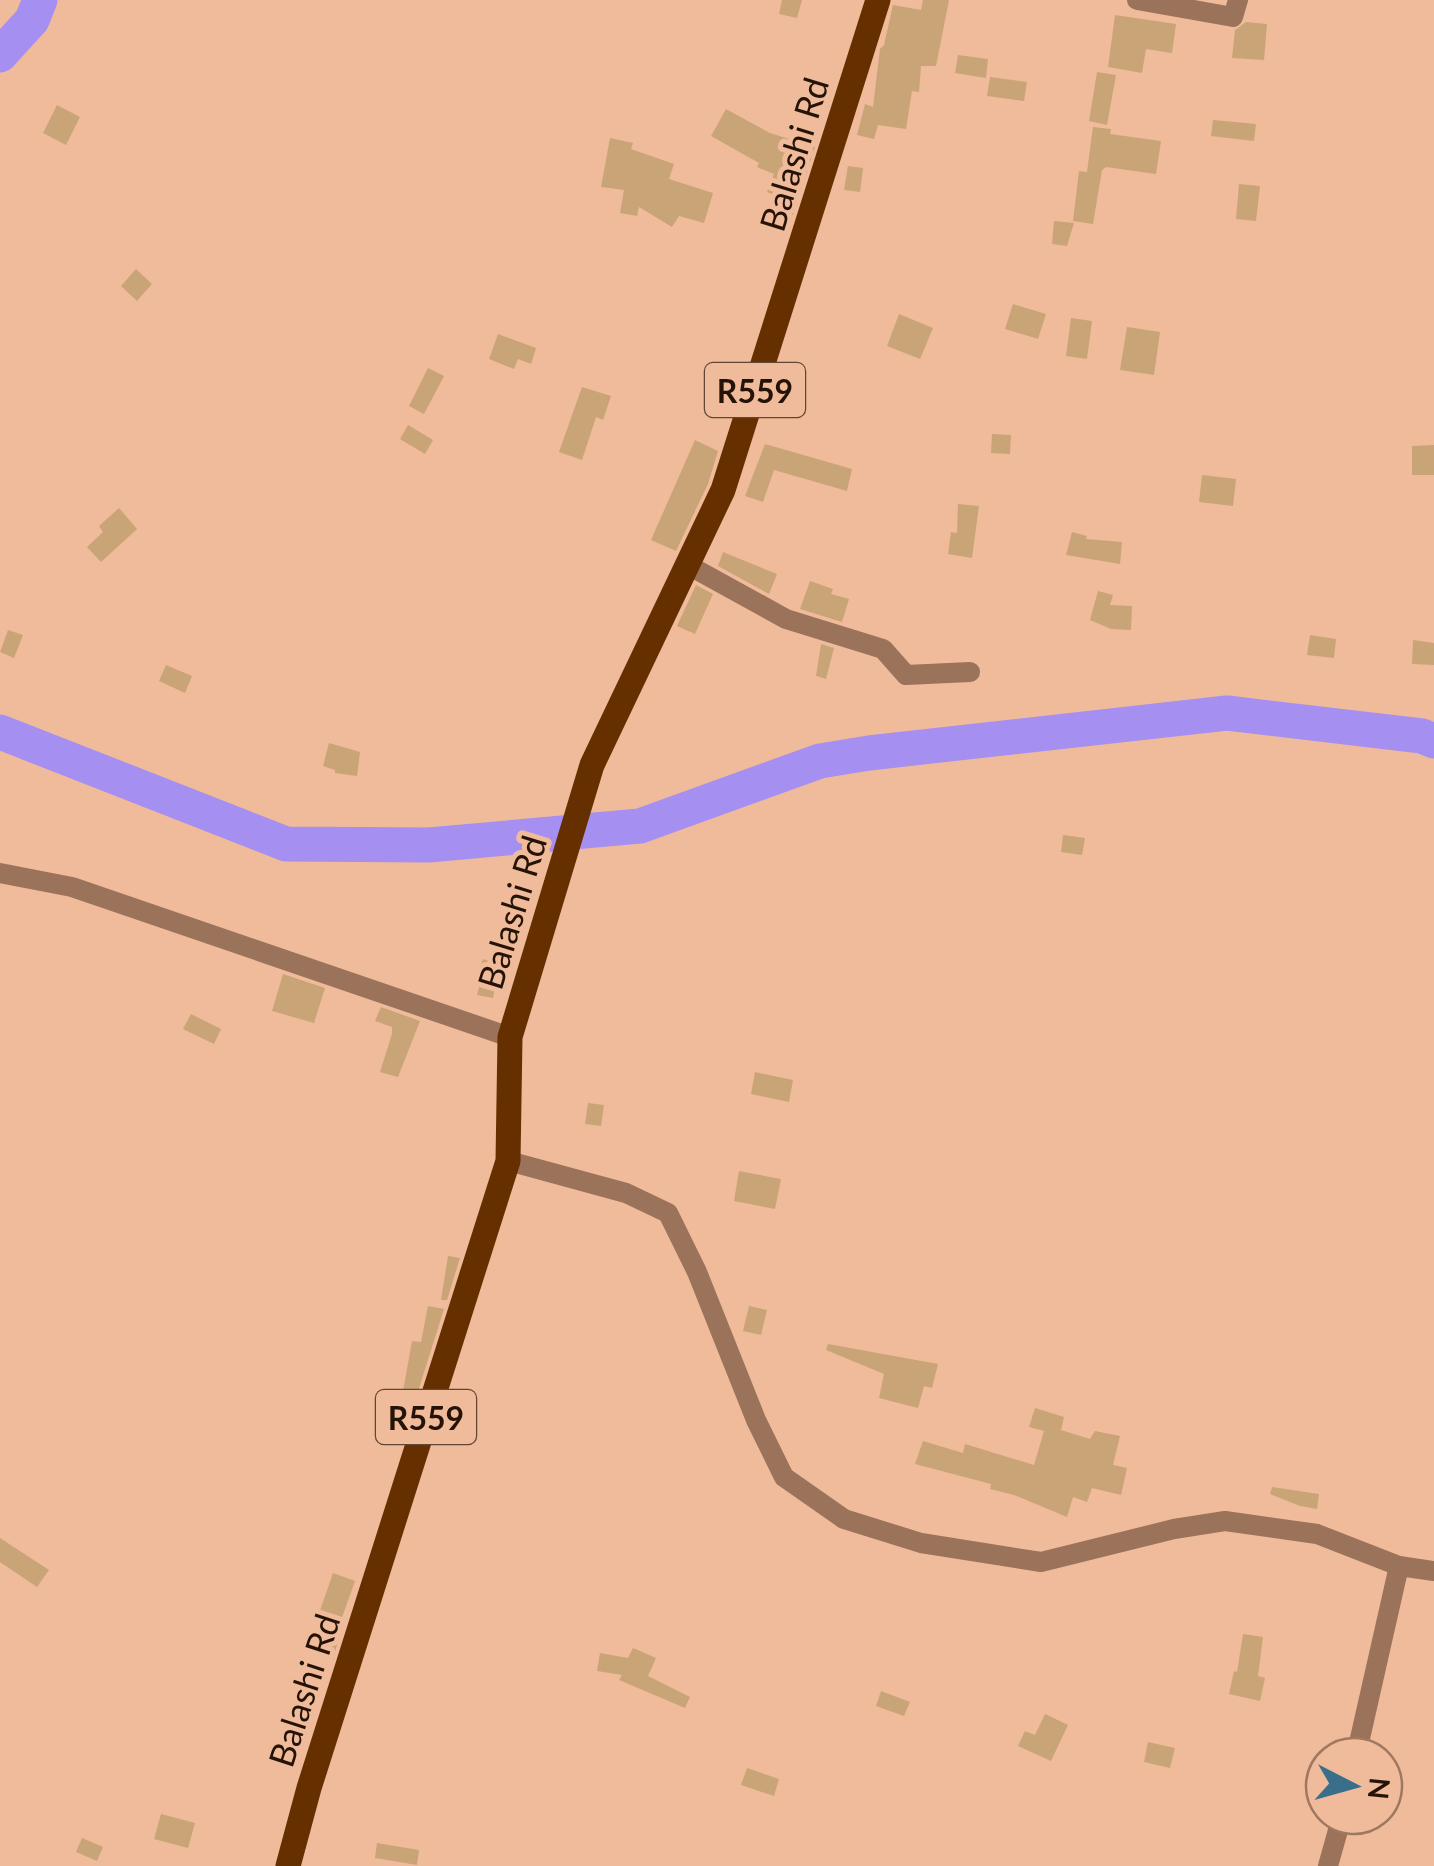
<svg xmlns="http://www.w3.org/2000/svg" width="1434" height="1866" font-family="Lato,sans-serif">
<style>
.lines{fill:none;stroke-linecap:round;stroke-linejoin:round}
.river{stroke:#a58ff0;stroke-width:35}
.building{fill:#c9a476}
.street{stroke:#9b735a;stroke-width:20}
.primary{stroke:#662f00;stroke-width:25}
.labels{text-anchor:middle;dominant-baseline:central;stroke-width:10;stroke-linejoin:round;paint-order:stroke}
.shield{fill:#f0bb9b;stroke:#624533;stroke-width:2.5}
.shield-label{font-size:32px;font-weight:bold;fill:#251307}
.street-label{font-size:35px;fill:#251307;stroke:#f0bb9b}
</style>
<rect width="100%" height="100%" fill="#f0bb9b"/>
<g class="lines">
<!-- river -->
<g class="river">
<path d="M0,55L32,20L40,0"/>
<path d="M0,732L286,844L429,845L640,826L820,761L869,753L1227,713L1422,736L1434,741"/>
</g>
</g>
<!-- building -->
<g class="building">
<path d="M782,0H802L797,18L779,14Z"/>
<path d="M923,0H949L936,66H921L919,92L912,91L906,129L878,125L874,139L857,135L865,104L873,107L880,49L884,45L893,5L921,10Z"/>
<path d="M1115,15L1176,24L1172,53L1146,49L1142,73L1108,67Z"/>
<path d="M1246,22L1267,24L1264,60L1232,58L1235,30Z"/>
<path d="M958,55L988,59L986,78L955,73Z"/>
<path d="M1097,72L1116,75L1107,125L1089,121Z"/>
<path d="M990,77L1027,82L1024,101L987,96Z"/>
<path d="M57,105L80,117L66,145L43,133Z"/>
<path d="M726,109L770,133L815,147L793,215L780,210L785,199L767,192L774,174L757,167L759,163L711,136Z"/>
<path d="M1213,120L1256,124L1254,141L1211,136Z"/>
<path d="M1093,127L1111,129L1110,134L1161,141L1156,174L1106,167L1102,170L1093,224L1073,221L1079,171L1087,172Z"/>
<path d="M610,138L633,143L631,149L674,164L669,179L713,193L704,223L679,216L672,227L639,207L637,216L620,213L624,190L601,187Z"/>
<path d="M848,166L863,168L860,192L844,190Z"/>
<path d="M1239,184L1260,186L1256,221L1236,219Z"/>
<path d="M1054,221L1074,223L1067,246L1052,244Z"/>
<path d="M136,269L152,284L137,301L121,286Z"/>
<path d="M1013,304L1046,314L1038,339L1005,329Z"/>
<path d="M899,314L933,328L920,359L887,346Z"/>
<path d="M1071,318L1092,321L1087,359L1066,356Z"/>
<path d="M1127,327L1160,332L1154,375L1120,370Z"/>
<path d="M498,334L536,348L531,364L518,359L514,369L489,359Z"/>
<path d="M428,368L444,376L424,414L409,406Z"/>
<path d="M582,387L611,396L603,420L596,417L582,460L559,452Z"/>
<path d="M408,425L433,440L425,454L400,439Z"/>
<path d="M992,434L1011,435L1010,454L991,453Z"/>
<path d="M695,440L718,451L708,484L676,551L651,540Z"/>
<path d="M765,444L852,469L847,491L774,470L763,502L745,496Z"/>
<path d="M1434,445V475H1412V446Z"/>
<path d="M1202,475L1236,479L1233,506L1199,502Z"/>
<path d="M958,504L979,506L972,558L948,554L951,532L957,533Z"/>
<path d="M119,508L137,529L101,562L87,547L103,532L99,526Z"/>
<path d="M1072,532L1087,536L1086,539L1122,542L1120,564L1066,555Z"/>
<path d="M723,552L777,574L769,594L718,566Z"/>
<path d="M810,581L833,589L831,594L849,599L842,622L800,609Z"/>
<path d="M696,585L713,594L695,634L677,626Z"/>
<path d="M1098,591L1113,595L1110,605L1132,606L1131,630L1111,629L1090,620Z"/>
<path d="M8,630L23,635L14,658L0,652Z"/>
<path d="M1310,635L1336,639L1334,658L1307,655Z"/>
<path d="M1413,640L1434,643V665L1412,664Z"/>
<path d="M821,644L834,648L826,679L816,676Z"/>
<path d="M166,665L192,676L185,693L159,681Z"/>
<path d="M329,743L360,752L357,776L335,773V770L323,766Z"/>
<path d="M1063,835L1085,838L1082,855L1061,852Z"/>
<path d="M483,959L505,967L499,985L496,984L493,998L477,995L481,979L477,978Z"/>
<path d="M283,974L325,988L314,1023L272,1011Z"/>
<path d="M381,1007L420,1021L398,1077L380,1072L392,1034V1027L375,1021Z"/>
<path d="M191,1014L221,1029L214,1044L183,1029Z"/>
<path d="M755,1072L793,1080L789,1102L751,1094Z"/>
<path d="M588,1103L604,1105L601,1126L585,1124Z"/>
<path d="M739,1171L781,1179L775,1209L734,1201Z"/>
<path d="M448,1256L460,1258L447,1300H441Z"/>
<path d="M428,1306L444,1309L415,1401L402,1397L412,1341L421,1342Z"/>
<path d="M749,1306L767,1310L761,1335L743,1331Z"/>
<path d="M828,1344L938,1364L932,1388L924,1386L918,1408L879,1398L884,1374L826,1350Z"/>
<path d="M1035,1408L1064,1417L1061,1430L1090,1439L1095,1431L1120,1436L1113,1465L1127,1468L1121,1495L1092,1488L1087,1502L1073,1497L1067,1517L1014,1495L990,1489L991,1484L915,1464L923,1441L963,1453L965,1444L1034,1465L1044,1431L1029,1427Z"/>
<path d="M1272,1487L1319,1494L1317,1509L1300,1506L1270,1494Z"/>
<path d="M0,1538L49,1570L37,1587L0,1562Z"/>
<path d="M333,1573L355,1581L335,1637L339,1638L333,1659L314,1653L324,1618L318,1616Z"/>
<path d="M1243,1634L1263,1637L1258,1676L1265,1678L1260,1701L1229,1694L1234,1671L1237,1672Z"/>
<path d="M633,1648L656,1658L648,1676L690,1697L685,1708L619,1680L622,1675L597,1671L600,1653L628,1658Z"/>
<path d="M881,1691L910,1702L904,1716L876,1706Z"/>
<path d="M1045,1714L1068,1725L1051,1761L1018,1746L1025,1731L1035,1735Z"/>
<path d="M1148,1742L1175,1748L1170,1768L1144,1762Z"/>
<path d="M747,1768L779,1779L774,1796L741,1785Z"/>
<path d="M161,1814L195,1823L188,1848L154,1839Z"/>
<path d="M82,1838L103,1847L97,1861L76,1852Z"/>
<path d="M377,1843L419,1850L417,1865L375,1858Z"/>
</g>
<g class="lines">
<!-- street -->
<g class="street">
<path d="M1137,0L1233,17L1238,0"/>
<path d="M688,565L786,619L883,649L906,675L970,672"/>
<path d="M0,873L72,887L510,1037"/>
<path d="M508,1161L626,1193L668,1213L697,1272L756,1420L784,1477L844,1519L921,1543L1041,1562L1174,1529L1225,1521L1317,1534L1399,1566L1434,1571"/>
<path d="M1356,1756L1399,1566"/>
<path d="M1328,1866L1342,1816"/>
</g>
<!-- primary -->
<path class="primary" d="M288,1866L309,1788L508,1161L510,1037L592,765L723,490L878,0"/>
</g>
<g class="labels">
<!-- shield labels -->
<g class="shield">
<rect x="705" y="363" width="100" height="54" rx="8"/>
<rect x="376" y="1390" width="100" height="54" rx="8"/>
</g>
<g class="shield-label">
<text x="755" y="390">R559</text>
<text x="426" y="1417">R559</text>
</g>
<!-- street labels -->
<g class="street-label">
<text transform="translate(793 154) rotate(-73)">Balashi Rd</text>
<text transform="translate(511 912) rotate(-73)">Balashi Rd</text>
<text transform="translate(303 1690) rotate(-72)">Balashi Rd</text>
</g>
</g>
<!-- north arrow -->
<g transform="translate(1354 1786) rotate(96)"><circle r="48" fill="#f0bb9b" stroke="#9f7860" stroke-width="2.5"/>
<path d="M0-8L18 38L0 25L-18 38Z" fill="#396f8b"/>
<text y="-15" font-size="28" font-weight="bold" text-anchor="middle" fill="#251307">N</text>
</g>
</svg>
